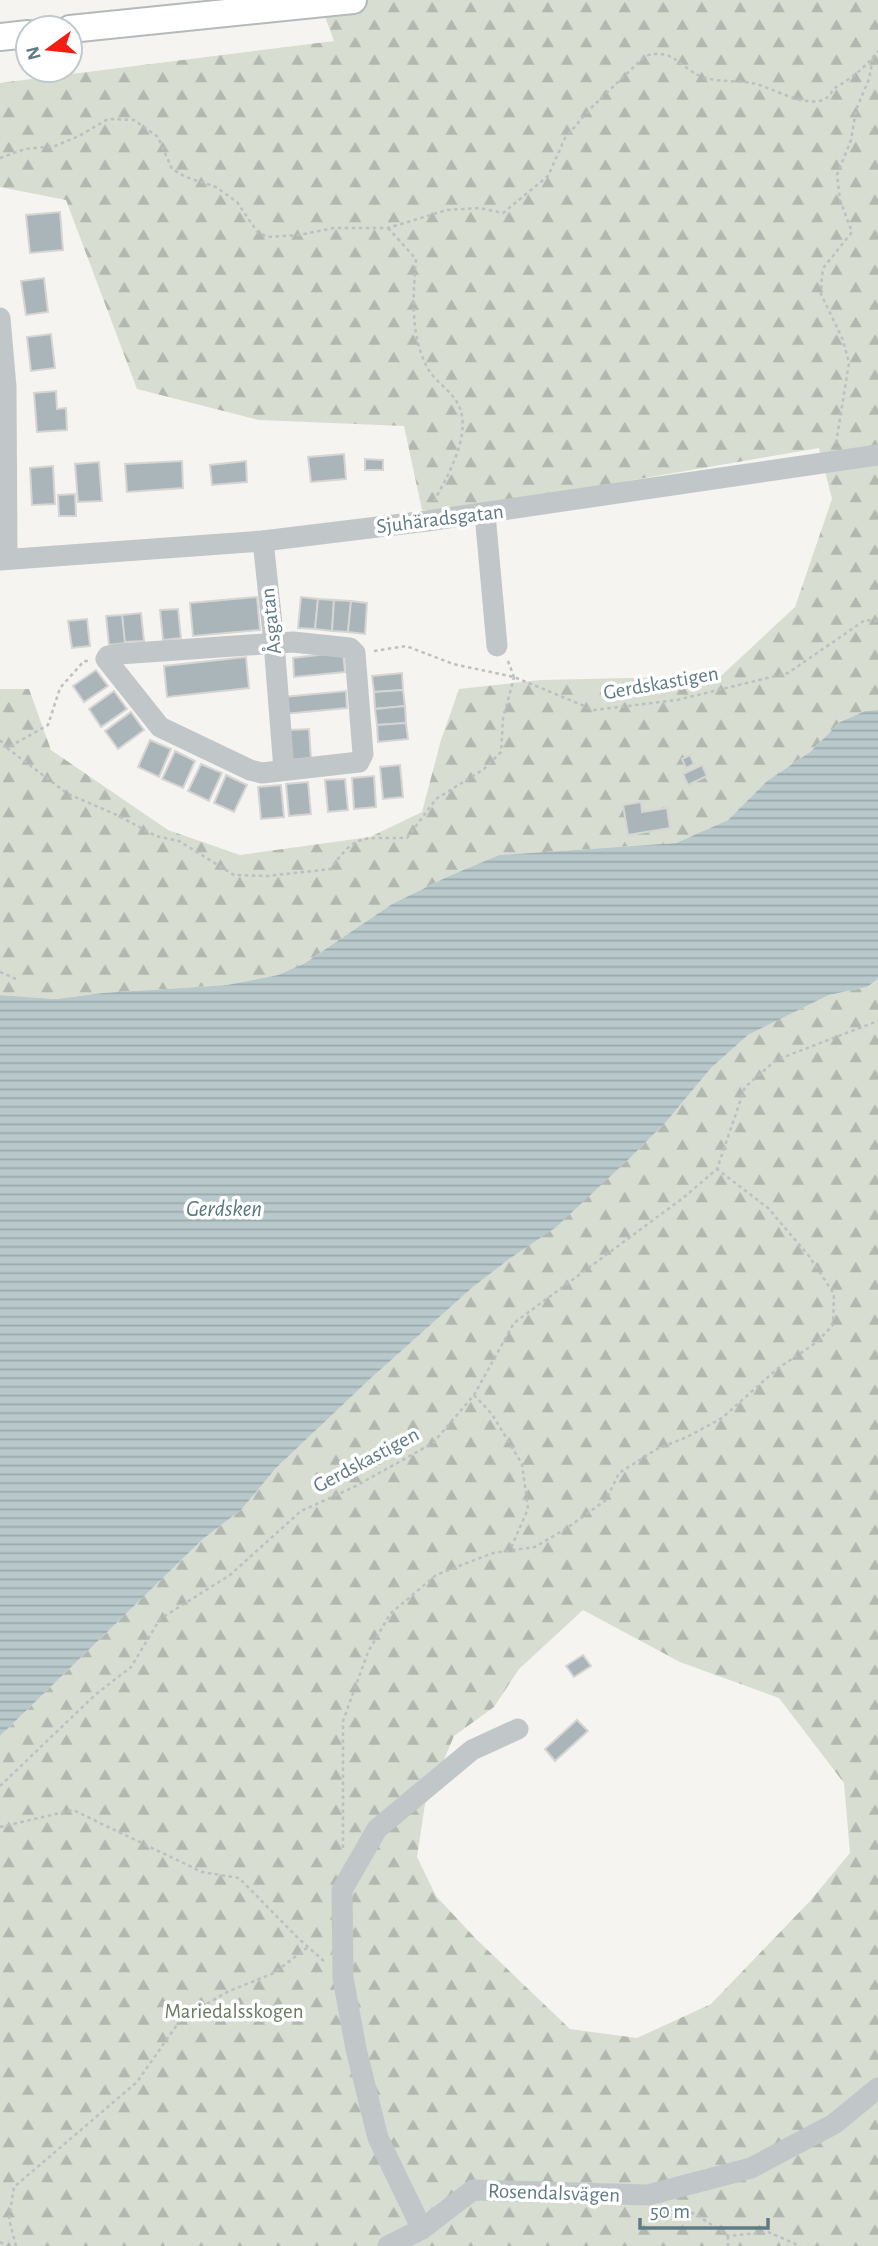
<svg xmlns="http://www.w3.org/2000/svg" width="878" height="2246" font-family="'Alegreya Sans',sans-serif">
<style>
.forest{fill:url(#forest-firs);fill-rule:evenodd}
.water{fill:url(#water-rules)}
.building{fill:#a9b5b8;stroke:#d6d5d3;stroke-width:2}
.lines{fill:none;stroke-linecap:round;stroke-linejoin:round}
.major-casing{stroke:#b4babc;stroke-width:30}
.path{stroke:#bcc0c1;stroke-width:2.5;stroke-dasharray:3.5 3.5;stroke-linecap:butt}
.minor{stroke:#c1c7c9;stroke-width:21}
.major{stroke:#fff;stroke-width:26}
.labels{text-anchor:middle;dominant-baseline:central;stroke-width:7;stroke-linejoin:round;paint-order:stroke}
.street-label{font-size:21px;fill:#607b84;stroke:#fff}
.park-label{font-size:21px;fill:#6a7b60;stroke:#fff}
.water-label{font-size:23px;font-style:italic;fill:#58787b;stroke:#fff}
</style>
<defs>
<pattern id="forest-firs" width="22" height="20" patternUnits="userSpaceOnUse" patternTransform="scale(1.75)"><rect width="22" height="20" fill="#d7ddd1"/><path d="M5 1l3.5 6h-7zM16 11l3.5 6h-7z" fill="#b2b8af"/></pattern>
<pattern id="water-rules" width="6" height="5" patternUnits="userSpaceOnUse" patternTransform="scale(1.75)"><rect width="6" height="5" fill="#b9c9cb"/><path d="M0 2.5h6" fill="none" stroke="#9aa8aa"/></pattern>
</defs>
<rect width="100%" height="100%" fill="#f5f4f0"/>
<!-- forest -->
<g class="forest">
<path d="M319,0H878V710L865,711L840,722L810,752L767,781L728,820L676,843L499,855L449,876L392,904L305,963L278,975L227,985L102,993L56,999L0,995V689H29L51,750L168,830L240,855L370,837L422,812L441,740L459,689L541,680L721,676L795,607L832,499L819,448L482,506L443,512L422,510L404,426L259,420L137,389L66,200L0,187V83L334,41Z"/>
<path d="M878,979V2246H0V1736L203,1539L241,1510L276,1468L370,1379L473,1287L593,1191L630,1158L666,1122L711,1068L748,1035L829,995L867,987ZM583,1610L680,1662L779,1698L844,1783L850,1853L810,1901L711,2004L637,2038L570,2029L476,1939L436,1896L417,1857L425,1804L454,1736L494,1707L519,1669Z"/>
</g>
<!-- water -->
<path class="water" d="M878,710V979L867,987L829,995L748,1035L711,1068L666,1122L630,1158L555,1228L509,1259L473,1287L370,1379L276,1468L241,1510L203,1539L0,1736V995L56,999L102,993L227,985L278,975L305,963L392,904L449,876L499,855L676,843L728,820L767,781L810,752L840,722L865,711Z"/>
<!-- building -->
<g class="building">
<path d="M60,212L63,250L30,253L26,215Z"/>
<path d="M44,278L48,312L26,315L21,281Z"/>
<path d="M51,334L55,368L31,371L27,337Z"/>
<path d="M56,391L57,409L66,408L67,430L37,432L34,393Z"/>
<path d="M344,454L346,479L311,482L308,457Z"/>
<path d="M365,459L383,460V470H365Z"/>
<path d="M182,461L183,488L127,492L125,464Z"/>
<path d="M246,461L247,482L212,485L210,465Z"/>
<path d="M99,462L102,501L78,502L75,464Z"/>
<path d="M53,466L55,504L32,505L30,468Z"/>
<path d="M75,494L76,516H59L58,495Z"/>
<path d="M257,597L260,630L193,636L190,603Z"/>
<path d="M301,597L318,599L315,629L298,628Z"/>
<path d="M318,599L334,600L332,631L315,629Z"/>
<path d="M334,600L351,601L348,632L332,631Z"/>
<path d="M351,601L367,603L365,634L348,632Z"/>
<path d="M178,609L181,638L163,640L160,610Z"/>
<path d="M141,613L144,641L124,642L122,615Z"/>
<path d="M122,615L125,643L109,645L106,616Z"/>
<path d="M87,619L90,646L72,648L68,621Z"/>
<path d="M343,652L345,672L294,677L293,658Z"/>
<path d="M246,657L249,688L167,697L164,666Z"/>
<path d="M96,670L108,686L84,702L73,686Z"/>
<path d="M402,673L403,690L374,692L372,676Z"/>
<path d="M403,690L405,706L375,709L374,692Z"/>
<path d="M114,691L127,709L101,727L89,709Z"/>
<path d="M346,691L347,708L284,714L283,697Z"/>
<path d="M405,706L406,723L377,725L375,709Z"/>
<path d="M131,712L144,730L118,749L105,731Z"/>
<path d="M406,723L408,739L378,742L377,725Z"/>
<path d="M309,729L311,758L292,760L290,730Z"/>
<path d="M150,740L171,749L159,777L138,767Z"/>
<path d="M175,751L195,761L183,788L162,779Z"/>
<path d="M690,755L694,764L686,768L682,759Z"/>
<path d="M201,764L222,773L209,801L188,791Z"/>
<path d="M400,765L403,797L383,799L380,767Z"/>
<path d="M702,765L707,776L688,785L683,774Z"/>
<path d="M226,775L247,785L234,812L214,803Z"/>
<path d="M374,776L376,807L354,809L352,778Z"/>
<path d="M345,779L348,810L328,812L325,780Z"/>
<path d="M308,782L311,814L289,816L286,784Z"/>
<path d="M281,785L284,817L261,819L258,787Z"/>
<path d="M641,802L642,812L667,808L670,828L628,835L623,805Z"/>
<path d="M583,1655L591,1666L574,1677L566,1666Z"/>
<path d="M577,1720L588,1731L555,1761L545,1749Z"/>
</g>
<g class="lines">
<!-- major casing -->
<g class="major-casing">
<g id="major">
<path d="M70,29L353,0"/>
<path d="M0,37L28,34"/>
</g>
</g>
<!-- path -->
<g class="path">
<path d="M0,158L25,149L55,146L79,136L108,119L134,120L158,137L172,169L186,177L216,187L237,202L258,233L268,237L299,235L334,228H388L447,210L480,208L503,213L548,176L565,138L591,108L645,56C672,48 677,64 698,75C716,84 737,79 756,84C774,89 805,107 823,100C831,97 831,89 838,86C854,77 867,65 878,51"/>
<path d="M388,228L416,259C413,294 410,335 427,367C433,380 450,389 458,404C473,432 448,476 434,501"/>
<path d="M836,443L849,363L843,340L821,294L822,275L824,267L852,232L840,200L837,175L851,140L856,110L869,79L873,58"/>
<path d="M374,651L406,646L453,664L514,677L594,710L677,700L788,673L865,620L878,621"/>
<path d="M508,661L514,677"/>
<path d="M0,740L7,748L48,725L60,688L84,661H89"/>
<path d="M7,748L68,794L117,815L156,836L179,841L234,875L267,876L331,869C356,831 365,839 407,838L436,799L484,769L501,752L503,719L514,677"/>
<path d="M0,972L16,979"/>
<path d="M474,1395L492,1414L522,1464L528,1509L510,1550"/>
<path d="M0,1786L95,1695L131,1667L160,1619L230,1575L301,1511L354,1487L433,1443L474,1395L514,1323L683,1198L717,1169L745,1087L776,1060L878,1021"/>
<path d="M0,1827L73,1810L202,1872L239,1878L299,1939L325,1962"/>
<path d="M343,1848V1721L368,1652L390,1614L436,1575L493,1553L535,1547L567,1528L606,1500L619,1473L657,1449L687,1437L722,1418L777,1369L817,1342L833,1325L834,1294L809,1256L768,1208L717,1169"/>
<path d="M678,2207L697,2215L728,2236L768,2232L800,2246"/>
<path d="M728,2236V2246"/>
<path d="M0,2242L7,2246"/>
<path d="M16,2246L9,2219L14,2187L137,2082L181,2019L227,1992L274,1973L308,1947"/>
</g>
<!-- minor -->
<g class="minor">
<path d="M0,318L6,387L7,559"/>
<path d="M485,514L497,646"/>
<path d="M263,541L274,643L284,770"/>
<path d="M0,560L263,541L427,521L878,455"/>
<path d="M293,642L350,648L355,653L363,754L359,762L262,773L250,770L160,727L106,659L108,656L119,654Z"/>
<path d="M422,2229L378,2138L356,2049L343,1978L342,1890L377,1829L472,1750L518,1729"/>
<path d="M388,2246L422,2229L473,2190L648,2195L751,2168L834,2124L878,2088"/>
</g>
<!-- major -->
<use href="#major" class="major"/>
</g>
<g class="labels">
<!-- street labels -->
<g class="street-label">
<text transform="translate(440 519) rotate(-7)">Sjuhäradsgatan</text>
<text transform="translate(271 621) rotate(-96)">Åsgatan</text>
<text transform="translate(661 683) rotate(-10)">Gerdskastigen</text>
<text transform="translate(366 1460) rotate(-28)">Gerdskastigen</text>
<text transform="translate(554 2193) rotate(2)">Rosendalsvägen</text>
</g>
<!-- park labels -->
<g class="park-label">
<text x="234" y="2011">Mariedalsskogen</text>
</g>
<!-- water labels -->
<g class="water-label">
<text x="224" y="1209">Gerdsken</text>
</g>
</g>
<!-- north arrow -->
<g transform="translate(49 49) rotate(255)"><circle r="33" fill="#ffffff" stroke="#bfcace" stroke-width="2"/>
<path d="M0-5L12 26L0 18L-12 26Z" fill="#f41d11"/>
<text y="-10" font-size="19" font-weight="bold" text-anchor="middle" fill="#607b84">N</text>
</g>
<!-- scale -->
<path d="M640 2218v10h128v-10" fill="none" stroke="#607b84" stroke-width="3.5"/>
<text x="650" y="2218" font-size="21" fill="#607b84" stroke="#ffffff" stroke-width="5" paint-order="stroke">50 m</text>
</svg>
